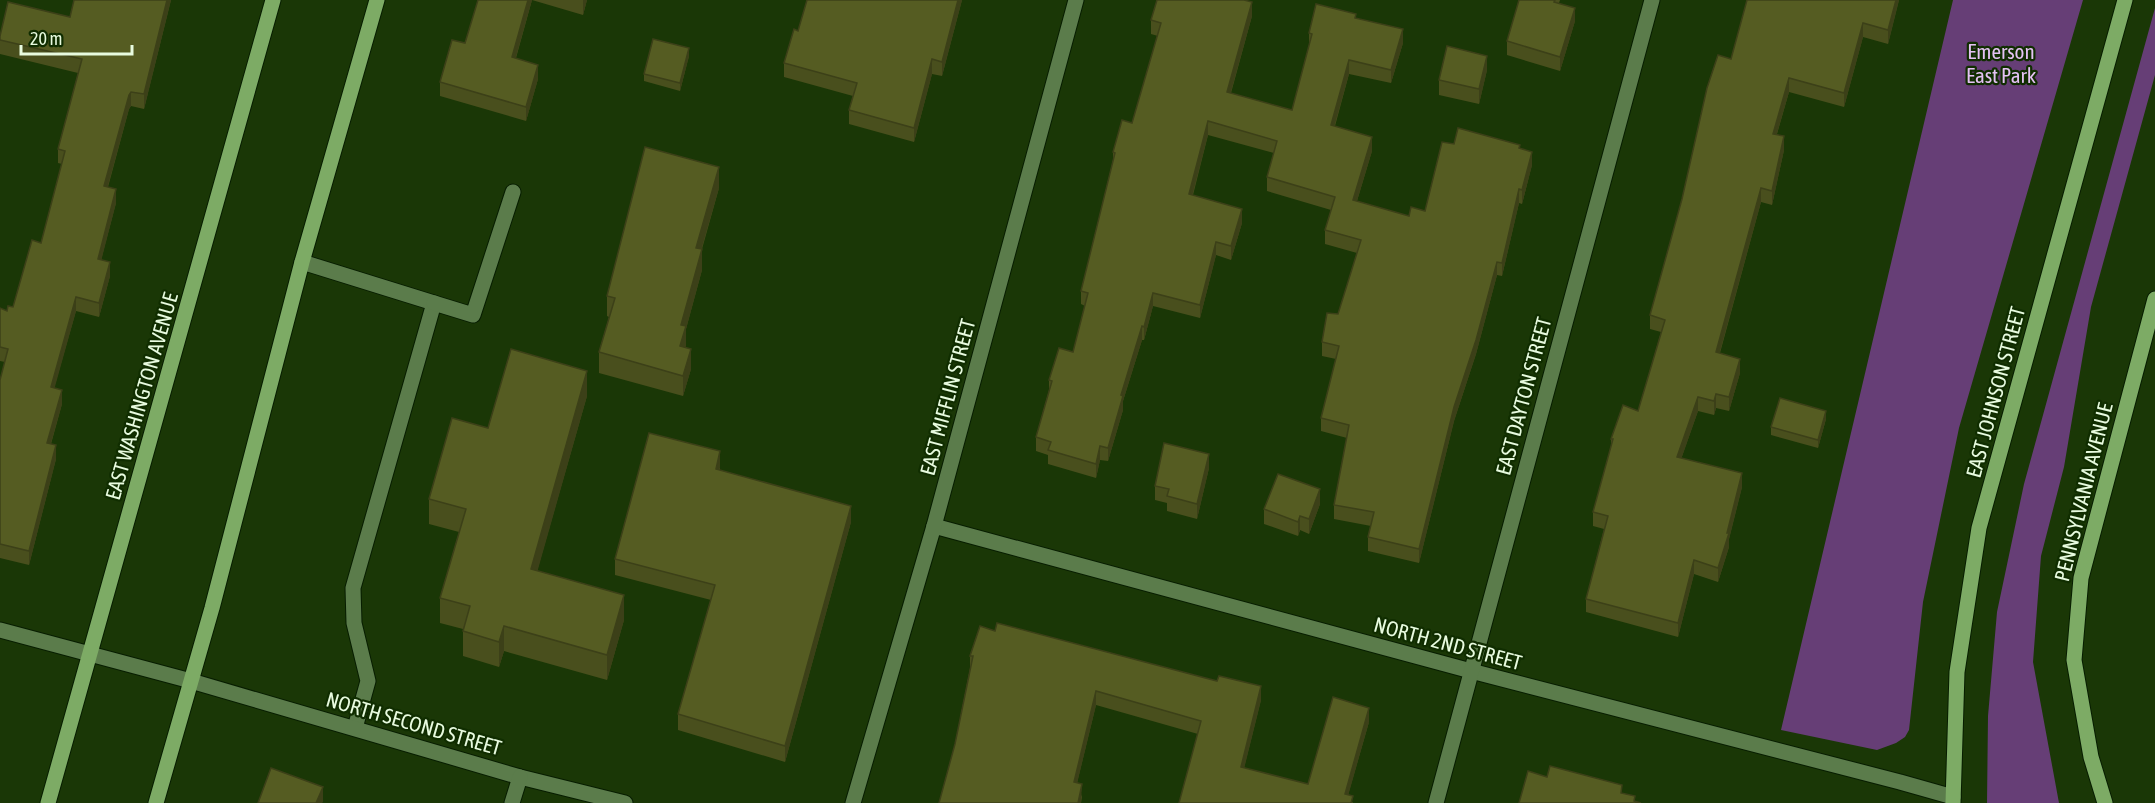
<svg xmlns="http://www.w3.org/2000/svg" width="2155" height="803" font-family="'Asap Condensed',sans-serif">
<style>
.green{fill:#663e76}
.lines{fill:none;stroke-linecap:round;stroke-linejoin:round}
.lane-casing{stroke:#071d00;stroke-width:17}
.street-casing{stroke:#071d00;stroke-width:17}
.primary-casing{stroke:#071d00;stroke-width:17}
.lane{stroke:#5b7c4b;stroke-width:15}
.street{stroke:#5b7c4b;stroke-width:15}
.primary{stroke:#7dab65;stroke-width:15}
.wall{fill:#494f1d}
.shaded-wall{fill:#3c4018}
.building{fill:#555c22;stroke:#3c4018;stroke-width:1.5}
.labels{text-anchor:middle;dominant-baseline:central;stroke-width:4.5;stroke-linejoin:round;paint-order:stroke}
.park-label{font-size:21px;fill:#e5c2f4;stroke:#102d00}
.street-label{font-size:21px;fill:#e8fbdf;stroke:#102d00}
</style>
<rect width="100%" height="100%" fill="#1a3706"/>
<!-- green -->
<g class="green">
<path d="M1953,0H2083L1959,428L1923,602L1909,730L1905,737L1896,743L1877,750L1781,730Z"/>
<path d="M2155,8V75L2091,307L2064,467L2041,556L2033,662L2059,803H1987L1988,716L1997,612L2024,484Z"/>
</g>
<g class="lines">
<!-- lane casing -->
<g class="lane-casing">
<g id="lane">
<path d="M302,262L434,303L353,588L354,623L368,681L355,728"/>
<path d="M434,303L473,315L513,192"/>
</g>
</g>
<!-- street casing -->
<g class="street-casing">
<g id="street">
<path d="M934,526L1471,671L1900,782L1953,797"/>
<path d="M0,630L191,681L520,777L625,803"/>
<path d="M512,803L520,777"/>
<path d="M853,803L934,526L1076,0"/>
<path d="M1436,803L1652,0"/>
</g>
</g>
<!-- primary casing -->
<g class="primary-casing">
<g id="primary">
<path d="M48,803L273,0"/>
<path d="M156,803L212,608L302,262L377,0"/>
<path d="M1953,803L1957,672L1979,528L2125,0"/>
<path d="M2105,803L2091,757L2074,660L2081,578L2155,299"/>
</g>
</g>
<!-- lane -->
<use href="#lane" class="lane"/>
<!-- street -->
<use href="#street" class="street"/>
<!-- primary -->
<use href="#primary" class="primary"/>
</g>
<!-- wall -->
<g class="wall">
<path d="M74,0H171L144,109L131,106L129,109L108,187L116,203L101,260L110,276L99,317L76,311L54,388L62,404L51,444L56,459L29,565L0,558V380L5,362L0,361V308L7,311L13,307L41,243L62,164L58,163V149L78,73L0,54V36L70,17Z"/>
<path d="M478,0H587L583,15L532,0L516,58L538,79L526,121L440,96V82L465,43Z"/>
<path d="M962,0L942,76L932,74L914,142L849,124V110L853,96L784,77V63L798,31Z"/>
<path d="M1519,0H1560L1559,3L1575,21L1560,71L1507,55V41Z"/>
<path d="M1899,0L1888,44L1863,37L1844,107L1789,92L1777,134L1784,150L1772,205L1761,202L1720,353L1740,373L1729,411L1716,408L1714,415L1698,411L1681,459L1742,487L1729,539V547L1718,582L1694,574L1678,637L1586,612V599L1604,529L1593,526V512L1611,447V439L1638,411L1661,332L1650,329V315L1731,59Z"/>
<path d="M1252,16L1231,93L1292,110L1309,47V33L1356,18L1403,43L1391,83L1349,74L1335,126L1372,151L1357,201L1409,216L1425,211L1454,144L1520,148L1532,165L1522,204L1519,203L1502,276L1497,275L1476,354L1454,421L1419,563L1368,551V537L1371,526L1334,519V505L1347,438L1321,431V418L1336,359L1322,356V342L1338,314L1357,253L1325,244V230L1331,210L1267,191V177L1274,153L1208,135L1193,195L1242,223L1231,260L1216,255L1200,318L1153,306L1144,340H1142L1123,401V410L1108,461L1100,460L1096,478L1048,464V455L1036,451V437L1049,390V380L1073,352L1085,306L1081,304V291L1113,160V152L1132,123L1158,36L1151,34V20Z"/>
<path d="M689,56L680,91L644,81V74Z"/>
<path d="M1487,70L1479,104L1439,95V80Z"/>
<path d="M719,188L702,249V270L686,329L685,347L691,369L683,396L599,373V352L609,317L607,316V296Z"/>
<path d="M587,396L537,571L624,620L607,680L504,651L499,667L463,656V629L440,623V598L459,532L429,524V499L488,428Z"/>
<path d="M1826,419L1818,448L1771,435V427Z"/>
<path d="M720,467V470L851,522L785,762L678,730V714L711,600L615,575V559Z"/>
<path d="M1209,468L1197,519L1167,511V503L1155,500V486Z"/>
<path d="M1320,504L1309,534L1300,530L1298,536L1264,524V509Z"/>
<path d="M995,631L1261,700L1244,768L1308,784L1369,722L1348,795L1353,803H1179L1198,734L1096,705L1077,783L1082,797L1081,803H939L955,744L970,668V656Z"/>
</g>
<!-- shaded-wall -->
<g class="shaded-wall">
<path d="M167,0H171L144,109V94Z"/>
<path d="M528,0H532L512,71V57Z"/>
<path d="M583,0H587L583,15Z"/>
<path d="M958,0H962L942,76V62Z"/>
<path d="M1896,0H1899L1888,44V30Z"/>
<path d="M1252,2V16L1227,106V92Z"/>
<path d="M1575,8V21L1560,71V57Z"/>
<path d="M1863,23V37L1844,107V93Z"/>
<path d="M1403,29V43L1391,83V70Z"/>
<path d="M689,48V56L680,91V83Z"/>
<path d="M1487,56V70L1479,104V89Z"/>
<path d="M932,59V74L914,142V128Z"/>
<path d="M1349,60V74L1331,138V125Z"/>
<path d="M538,65V79L526,121V107Z"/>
<path d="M1789,78V92L1773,147V134Z"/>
<path d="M131,92V106L129,109L104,200V186L129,95Z"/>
<path d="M1208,121V135L1189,208V194Z"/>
<path d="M1784,136V150L1772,205V191Z"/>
<path d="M1372,137V151L1353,214V200Z"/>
<path d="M1532,152V165L1522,204V190Z"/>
<path d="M719,167V188L696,268V248Z"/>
<path d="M1761,188V202L1716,366V352Z"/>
<path d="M116,189V203L98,273V259Z"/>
<path d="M1519,189V203L1502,276V263Z"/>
<path d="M1242,209V223L1231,260V246Z"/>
<path d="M1216,242V255L1200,318V305Z"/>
<path d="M702,249V270L686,329V346L680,366L681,325Z"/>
<path d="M110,262V276L99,317V303Z"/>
<path d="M1497,262V275L1476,354L1454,421L1419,563V549L1454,407Z"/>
<path d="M1153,293V306L1144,340V327Z"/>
<path d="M76,297V311L51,401V387Z"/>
<path d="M1142,326V340L1123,401V410L1108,461V448L1121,395Z"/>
<path d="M691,349V369L683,396V376Z"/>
<path d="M1740,359V373L1729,411V397Z"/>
<path d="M587,371V396L531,594V569Z"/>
<path d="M62,390V404L47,457V443Z"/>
<path d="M1716,394V408L1714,415V401Z"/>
<path d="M1698,397V411L1677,471V457Z"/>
<path d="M1826,411V419L1818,448V440Z"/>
<path d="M56,445V459L29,565V551Z"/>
<path d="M1100,446V460L1096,478V464Z"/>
<path d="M720,451V467L716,485V469Z"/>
<path d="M1209,454V468L1197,519V504Z"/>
<path d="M1742,473V487L1729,539V547L1718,582V568Z"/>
<path d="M1320,489V504L1309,534V519Z"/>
<path d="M851,506V522L785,762V746Z"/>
<path d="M1300,516V530L1298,536V522Z"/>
<path d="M1694,560V574L1678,637V623Z"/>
<path d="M624,595V620L607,680V655Z"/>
<path d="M504,626V651L499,667V642Z"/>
<path d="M1261,686V700L1241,781V767Z"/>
<path d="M1096,691V705L1074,796V782Z"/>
<path d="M1369,708V722L1346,803L1345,794Z"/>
<path d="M1082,784L1081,803H1078Z"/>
<path d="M323,787V802L322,803H316Z"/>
</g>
<!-- building -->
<g class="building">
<path d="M74,0H167L144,94L131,92L129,95L104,186L116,189L98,259L110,262L99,303L76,297L51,387L62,390L47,443L56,445L29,551L0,544V380L8,349L0,347V308L7,311L8,306L13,307L32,240L41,243L65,151L58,149L82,59L0,40V36L8,2L70,17Z"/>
<path d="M478,0H528L512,57L538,65L526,107L440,82L452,40L465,43Z"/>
<path d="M807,0H958L942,62L932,59L914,128L849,110L857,83L784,63L794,29L798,31Z"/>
<path d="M1157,0H1244L1252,2L1227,92L1292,110L1312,34L1309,33L1316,4L1356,14L1355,18L1403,29L1391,70L1349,60L1331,125L1372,137L1353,200L1409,216L1411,207L1425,211L1442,142L1454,144L1458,128L1520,145L1519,148L1532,152L1522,190L1519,189L1502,263L1497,262L1476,340L1454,407L1419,549L1368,537L1374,512L1334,505L1349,425L1321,418L1339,346L1322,342L1327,313L1338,314L1361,240L1325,230L1335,197L1267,177L1277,141L1208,121L1189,194L1242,209L1231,246L1216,242L1200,305L1153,293L1144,327L1142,326L1121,395L1123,396L1108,448L1100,446L1096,464L1048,450L1051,442L1036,437L1052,381L1049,380L1059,348L1073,352L1088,293L1081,291L1115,153L1113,152L1122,120L1132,123L1161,23L1151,20Z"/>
<path d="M1519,0H1555L1554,2L1575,8L1560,57L1507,41Z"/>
<path d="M1747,0H1896L1888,30L1863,23L1844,93L1789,78L1773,134L1784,136L1772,191L1761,188L1716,352L1740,359L1729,397L1716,394L1714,401L1698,397L1677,457L1742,473L1727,533H1729L1718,568L1694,560L1678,623L1586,599L1608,516L1593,512L1613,439H1611L1623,405L1638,411L1665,320L1650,315L1682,199L1707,88L1718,55L1731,59Z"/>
<path d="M653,39L689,48L680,83L644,74Z"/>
<path d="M1447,46L1487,56L1479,89L1439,80Z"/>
<path d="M645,147L719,167L696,248L702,249L681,325L686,326L680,346L691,349L683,376L599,352L615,298L607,296Z"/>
<path d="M511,349L587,371L531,569L624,595L607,655L504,626L499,642L463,631L470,606L440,598L466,509L429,499L452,418L488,428Z"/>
<path d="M1780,398L1826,411L1818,440L1771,427Z"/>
<path d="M649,433L720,451L716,469L851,506L785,746L678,714L715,585L615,559Z"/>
<path d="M1164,443L1209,454L1197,504L1167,496L1169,489L1155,486Z"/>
<path d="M1278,474L1320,489L1309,519L1300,516L1298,522L1264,509Z"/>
<path d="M997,623L1217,681L1219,676L1261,686L1241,767L1308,784L1333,697L1369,708L1345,794L1353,796L1351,803H1179L1201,721L1096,691L1074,782L1082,784L1078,803H939L955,744L973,656H970L980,626L995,631Z"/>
<path d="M1550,766L1622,785L1621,793L1635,796L1634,801L1641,803H1519L1528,771L1547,777Z"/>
<path d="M271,768L323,787L316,803H258Z"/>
</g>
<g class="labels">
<!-- park labels -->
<g class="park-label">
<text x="2001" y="51">Emerson<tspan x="2001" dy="24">East Park</tspan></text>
</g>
<!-- street labels -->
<g class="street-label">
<text transform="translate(1995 392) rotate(-75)">EAST JOHNSON STREET</text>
<text transform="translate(141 396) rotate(-74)">EAST WASHINGTON AVENUE</text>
<text transform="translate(1523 396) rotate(-75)">EAST DAYTON STREET</text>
<text transform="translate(947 397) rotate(-75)">EAST MIFFLIN STREET</text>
<text transform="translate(2083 492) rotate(-76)">PENNSYLVANIA AVENUE</text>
<text transform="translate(1448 643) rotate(15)">NORTH 2ND STREET</text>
<text transform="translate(414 723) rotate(16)">NORTH SECOND STREET</text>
</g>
</g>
<!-- scale -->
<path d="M21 45v9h111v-9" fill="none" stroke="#e8fbdf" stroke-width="3"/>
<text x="30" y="45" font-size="18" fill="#e8fbdf" stroke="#102d00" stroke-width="4.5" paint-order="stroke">20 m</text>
</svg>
